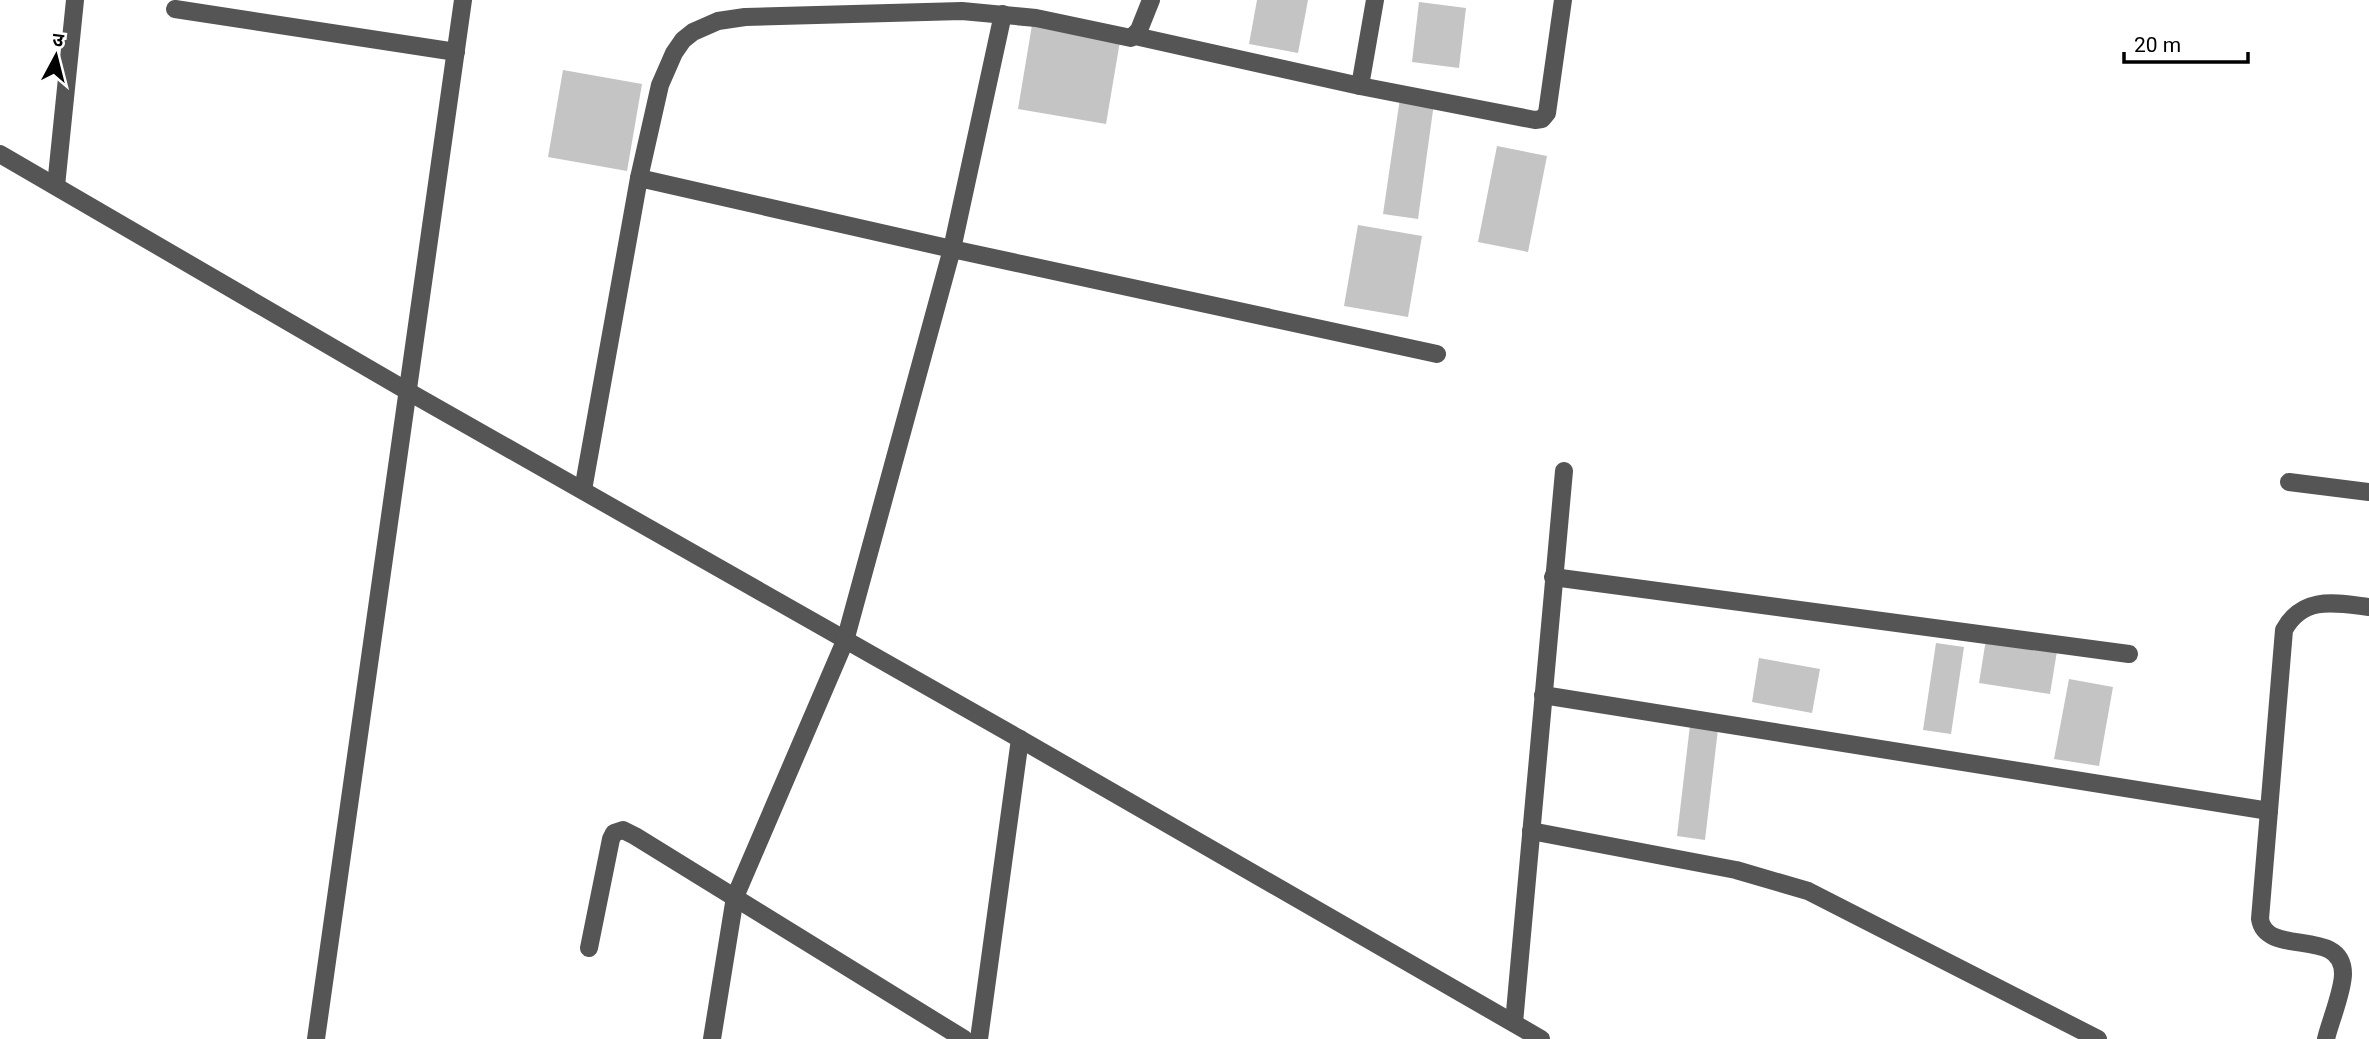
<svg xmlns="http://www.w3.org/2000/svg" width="2369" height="1039" font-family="Roboto,'Noto Sans Devanagari',sans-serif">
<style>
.building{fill:#c4c4c4}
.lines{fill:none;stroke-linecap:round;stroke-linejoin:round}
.minor{stroke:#555;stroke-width:18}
</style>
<rect width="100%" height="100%" fill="#fff"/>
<!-- building -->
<g class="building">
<path d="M1257,0H1308L1298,53L1249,44Z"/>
<path d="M1419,2L1466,8L1459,68L1412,62Z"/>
<path d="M1032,25L1120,41L1106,124L1018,109Z"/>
<path d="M563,70L642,84L627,171L548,157Z"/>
<path d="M1400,98L1434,103L1418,219L1383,214Z"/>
<path d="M1497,146L1547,156L1528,252L1478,242Z"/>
<path d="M1358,225L1422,236L1408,317L1344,306Z"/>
<path d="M1986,639L2057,651L2050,694L1979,683Z"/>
<path d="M1936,643L1964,647L1951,734L1923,730Z"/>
<path d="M1759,658L1820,669L1812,713L1752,702Z"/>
<path d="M2069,679L2113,687L2099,766L2054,759Z"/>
<path d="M1690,725L1718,729L1705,840L1677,836Z"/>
</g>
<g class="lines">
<!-- minor -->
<g class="minor">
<path d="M175,9L456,52"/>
<path d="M1135,36L1360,86L1535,120L1542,119L1547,113L1563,0"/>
<path d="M1360,86L1375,0"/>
<path d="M0,154L409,392L1020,739L1541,1039"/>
<path d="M639,178L952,249L1003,14"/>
<path d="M56,186L75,0"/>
<path d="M2289,482L2369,492"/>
<path d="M583,490L639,178L660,85L674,53L683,40L693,32L718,21L745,17L962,11L1036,18L1131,38L1139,30L1151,0"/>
<path d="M1553,577L2129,654"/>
<path d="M1543,695L2269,811"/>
<path d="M1531,831L1736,870L1808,891L2098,1039"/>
<path d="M589,948L611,839L614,833L623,830L635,836L964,1039"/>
<path d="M1514,1023L1564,471"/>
<path d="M316,1039L463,0"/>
<path d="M712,1039L735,897L845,641L952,249L1437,354"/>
<path d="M979,1039L1020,739"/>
<path d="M2326,1039C2330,1022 2343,991 2343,974C2343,926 2266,958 2260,919L2284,630C2303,595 2336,603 2369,607"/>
</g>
</g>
<!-- north arrow -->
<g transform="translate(56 56) rotate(7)" stroke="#ffffff" stroke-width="5" paint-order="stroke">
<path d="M0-5L12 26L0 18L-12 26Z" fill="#000000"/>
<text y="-10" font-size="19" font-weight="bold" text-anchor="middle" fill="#000000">उ</text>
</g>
<!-- scale -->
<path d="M2124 52v10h124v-10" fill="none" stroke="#000000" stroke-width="3.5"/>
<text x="2134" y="52" font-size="21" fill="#000000" stroke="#ffffff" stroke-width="5" paint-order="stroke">20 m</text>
</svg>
